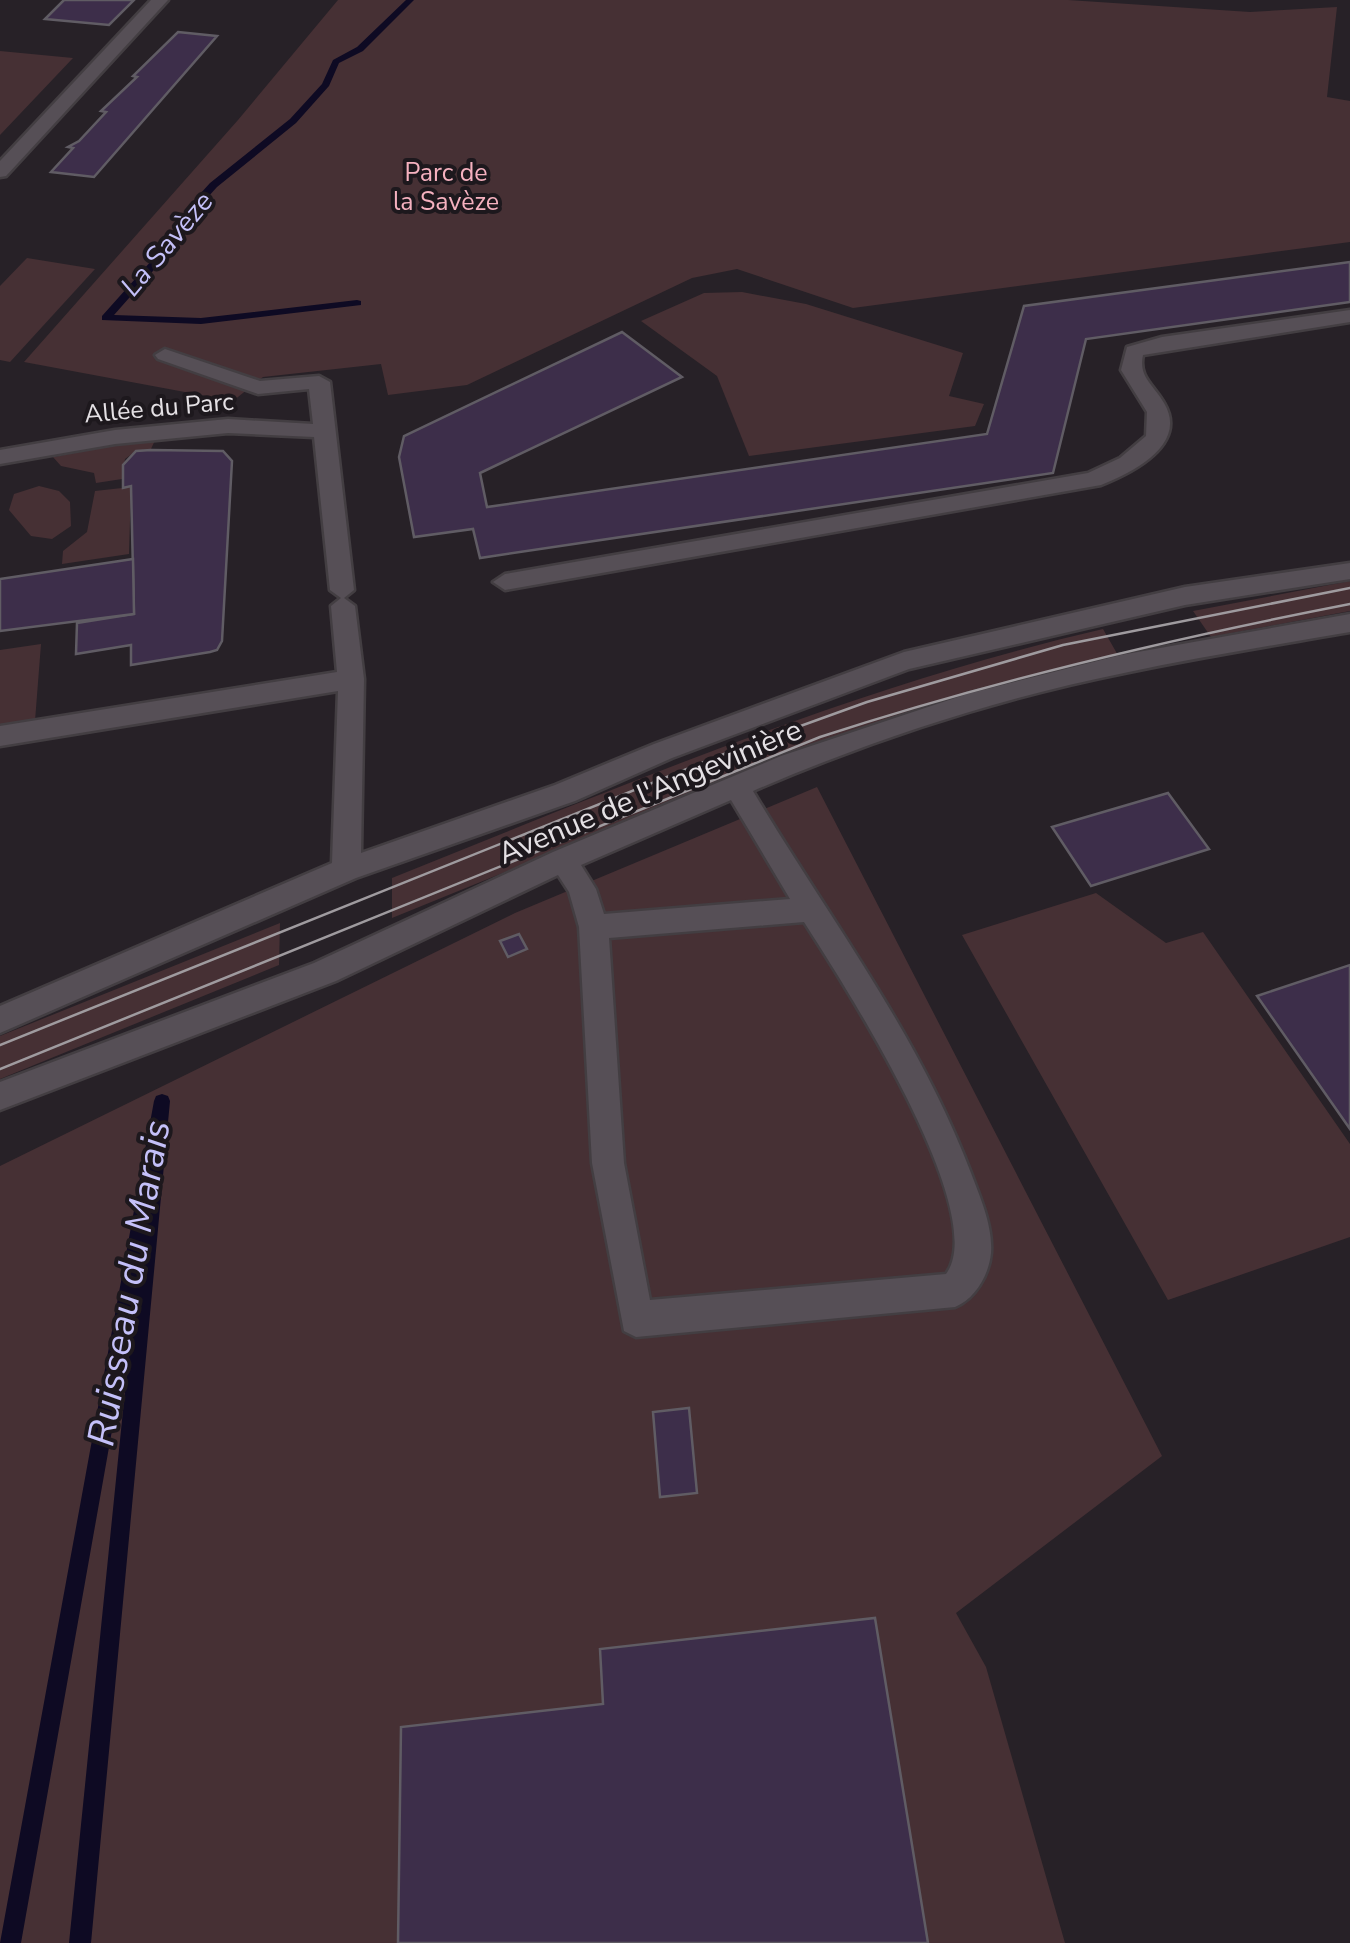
<svg xmlns="http://www.w3.org/2000/svg" width="1350" height="1943" font-family="'Nunito Sans',sans-serif">
<style>
.green{fill:#463034}
.lines{fill:none;stroke-linecap:round;stroke-linejoin:round}
.stream{fill:#0e0a23;fill-rule:evenodd}
.building{fill:#3d2e4a;stroke:#605c64;stroke-width:2.5}
.minor-casing{stroke:#433e42;stroke-width:5}
.minor{fill:#564f56;fill-rule:evenodd}
.tram{stroke:#9f9b9f;stroke-width:2.5}
.labels{text-anchor:middle;dominant-baseline:central;stroke-width:8;stroke-linejoin:round;paint-order:stroke}
.far-park-label{font-size:25px;fill:#f5b1bf;stroke:#1d181d}
.far-street-label{font-size:25px;fill:#e5e1e5;stroke:#1d181d}
.far-water-label{font-size:28px;font-style:italic;fill:#c4c0f9;stroke:#1d181d}
.street-label{font-size:30px;fill:#e5e1e5;stroke:#1d181d}
.near-water-label{font-size:38px;font-style:italic;fill:#c4c0f9;stroke:#1d181d}
</style>
<rect width="100%" height="100%" fill="#272127"/>
<!-- green -->
<g class="green">
<path d="M338,0H1068L1250,12L1337,7L1327,97L1350,101V242L853,308L737,269L692,278L467,385L388,395L381,364L263,377L233,401L24,362L238,120Z"/>
<path d="M0,51L73,58L0,135Z"/>
<path d="M27,258L95,269L10,362L0,360V286Z"/>
<path d="M742,292L806,304L963,353L949,396L984,404L975,426L749,456L717,376L641,321L704,293Z"/>
<path d="M156,438L151,449L136,451L125,459L122,479L96,483L94,473L61,466L53,457Z"/>
<path d="M39,486L59,491L70,502L71,526L52,539L31,536L9,510L14,494Z"/>
<path d="M131,487L129,554L62,564L63,551L87,532L95,491Z"/>
<path d="M1350,581V611L1211,637L1193,611Z"/>
<path d="M1103,629L1119,657L749,773L392,918V878C626,784 857,686 1103,629Z"/>
<path d="M41,644L35,721L0,727V650Z"/>
<path d="M817,787L1162,1456L956,1613L986,1667L1065,1943H0V1166L515,913Z"/>
<path d="M1096,893L1166,943L1203,932L1350,1144V1237L1168,1300L962,935Z"/>
<path d="M280,923L279,965L0,1079V1036Z"/>
</g>
<g class="lines">
<!-- stream -->
<g class="stream">
<path d="M406,0H414L363,51L339,63L329,86L296,123L217,187L198,208L168,254L114,315L201,318L357,300L361,301V305L201,324L102,320V316L161,250L191,204L210,183L290,119L322,84L333,60L357,47Z"/>
<path d="M162,1094L168,1096L170,1101L91,1943H69L133,1312L21,1943H0L154,1101L156,1096Z"/>
</g>
</g>
<!-- building -->
<g class="building">
<path d="M64,0H134L109,25L45,19Z"/>
<path d="M178,32L217,36L94,177L51,172L73,148L68,147L79,141L106,112L101,111L137,77L133,76Z"/>
<path d="M1350,262V302L1086,339L1053,473L480,558L473,529L414,537L399,457L404,436L622,332L682,377L480,473L487,507L987,434L1024,306Z"/>
<path d="M151,450L223,451L232,461L222,641L217,650L210,652L131,665V645L76,654L77,623L134,614L131,486L123,488V465L136,451Z"/>
<path d="M133,559L134,614L0,631V579Z"/>
<path d="M1168,793L1209,849L1091,886L1052,827Z"/>
<path d="M519,934L527,949L508,957L500,941Z"/>
<path d="M1350,965V1129L1257,996Z"/>
<path d="M689,1408L697,1493L660,1497L653,1412Z"/>
<path d="M875,1618L928,1943H398L401,1727L603,1704L600,1649Z"/>
</g>
<g class="lines">
<!-- minor casing -->
<g class="minor-casing">
<g id="minor">
<path d="M151,0H168L6,176L0,177V161Z"/>
<path d="M1350,310V322L1143,355C1138,377 1154,385 1164,403C1189,445 1131,473 1101,485L505,590L493,582L505,574L1088,473L1120,458L1146,436L1147,412L1121,370L1127,347L1162,337Z"/>
<path d="M165,349L260,381L319,376L330,382L354,590L344,598L355,606L364,679L361,853L555,785L654,744L904,652L1185,587L1350,563V579L1185,605L909,669L672,758L575,801L356,878L0,1033V1006L332,863L338,691L0,746V726L337,672L331,606L341,598L330,590L314,437L228,433L115,444L0,464V450L115,430L228,419L313,424L309,389L258,394L158,359L155,355Z"/>
<path d="M1350,614V632C1275,645 1199,657 1124,673C999,698 871,740 753,791C828,917 918,1033 971,1173C980,1197 993,1226 991,1253C989,1275 975,1299 955,1307L636,1337L624,1331L592,1163L579,927L569,892L558,875L336,981L0,1110V1082L314,963L553,852L781,756L967,694L1121,655ZM731,800L790,899L604,914L596,889L581,865ZM804,922C842,981 992,1213 946,1274L650,1300L624,1163L609,938Z"/>
</g>
</g>
<!-- minor -->
<use href="#minor" class="minor"/>
<!-- tram -->
<g class="tram">
<path d="M0,1045L734,750L867,702L1063,645L1350,588"/>
<path d="M0,1069L820,737C994,680 1170,639 1350,604"/>
</g>
</g>
<g class="labels">
<!-- far-park labels -->
<g class="far-park-label">
<text x="446" y="173">Parc de<tspan x="446" dy="29">la Savèze</tspan></text>
</g>
<!-- far-street labels -->
<g class="far-street-label">
<text transform="translate(159 408) rotate(-5)">Allée du Parc</text>
</g>
<!-- far-water labels -->
<g class="far-water-label">
<text transform="translate(167 244) rotate(-50)">La Savèze</text>
</g>
<!-- street labels -->
<g class="street-label">
<text transform="translate(650 792) rotate(-23)">Avenue de l'Angevinière</text>
</g>
<!-- near-water labels -->
<g class="near-water-label">
<text transform="translate(129 1283) rotate(-80)">Ruisseau du Marais</text>
</g>
</g>
</svg>
